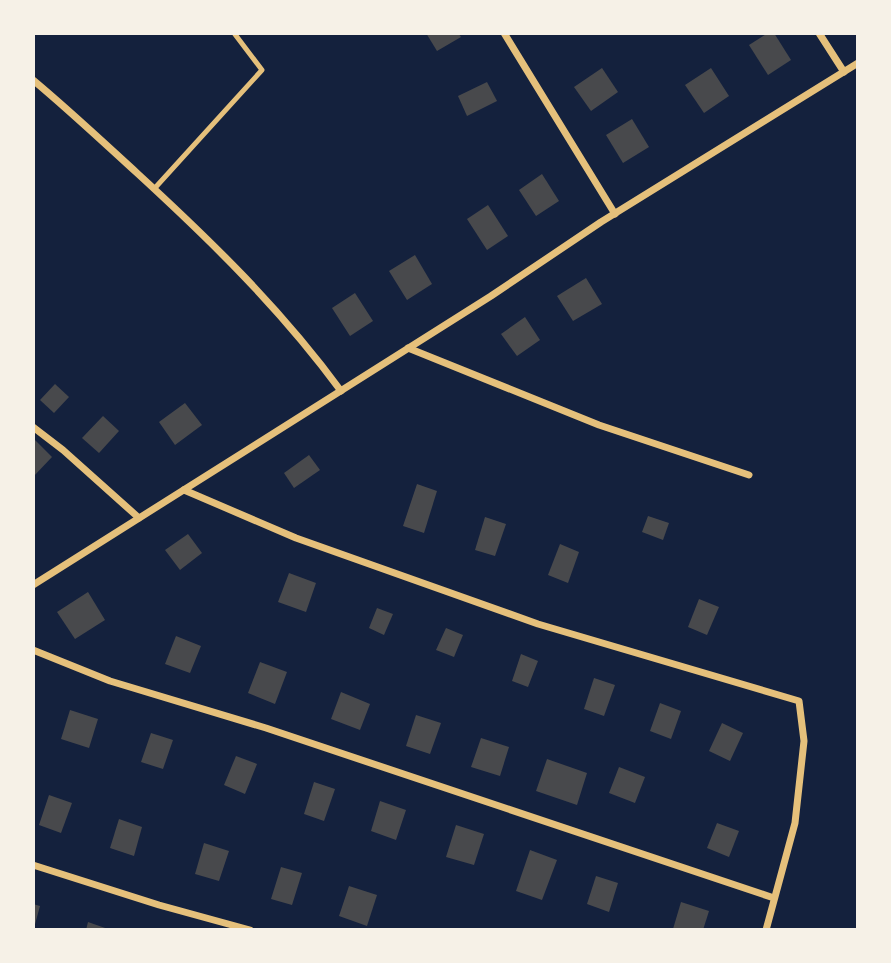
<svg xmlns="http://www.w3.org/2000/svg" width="891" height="963" font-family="'PT Sans',sans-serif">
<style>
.building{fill:#48494c}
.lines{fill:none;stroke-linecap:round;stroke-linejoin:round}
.service{stroke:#e5c07b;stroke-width:5}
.minor{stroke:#e5c07b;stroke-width:7}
</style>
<rect width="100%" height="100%" fill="#14213d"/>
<!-- building -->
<g class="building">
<path d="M426,33H458L461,37L437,51Z"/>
<path d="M768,33H774L791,60L768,75L749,45Z"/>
<path d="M602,68L618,92L591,111L574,87Z"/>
<path d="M711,68L729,96L704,113L685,85Z"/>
<path d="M487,82L497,101L467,116L458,96Z"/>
<path d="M632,119L649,147L623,163L606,135Z"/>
<path d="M542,174L559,201L536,216L519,190Z"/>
<path d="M488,205L508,236L487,250L467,219Z"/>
<path d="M415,255L432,284L407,300L389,271Z"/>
<path d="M586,278L602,304L573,321L557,296Z"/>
<path d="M355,293L373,321L350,336L332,308Z"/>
<path d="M525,317L540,340L517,356L501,334Z"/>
<path d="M55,384L69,397L54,413L40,400Z"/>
<path d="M185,403L202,425L175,445L159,422Z"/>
<path d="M103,416L119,431L99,453L82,438Z"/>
<path d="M33,438L52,457L33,477Z"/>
<path d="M309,455L320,470L294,488L284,473Z"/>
<path d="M417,484L437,491L424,533L403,526Z"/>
<path d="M648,516L669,523L663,540L642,532Z"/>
<path d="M485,517L506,524L495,556L475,550Z"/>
<path d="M188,534L202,553L180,570L165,550Z"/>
<path d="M560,544L579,552L568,583L548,575Z"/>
<path d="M289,573L316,583L306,612L278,602Z"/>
<path d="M88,592L105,620L75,639L57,612Z"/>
<path d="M699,599L719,607L707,635L688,627Z"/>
<path d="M377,608L393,614L384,635L369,628Z"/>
<path d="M446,628L463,635L454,657L436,650Z"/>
<path d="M176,636L201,646L190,673L165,664Z"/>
<path d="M521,654L538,661L528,687L512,681Z"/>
<path d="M260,662L287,672L275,704L248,693Z"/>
<path d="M594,678L615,685L604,716L584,709Z"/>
<path d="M341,692L370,704L360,730L331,719Z"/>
<path d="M660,703L681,711L671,739L650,731Z"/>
<path d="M70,710L98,719L89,748L61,739Z"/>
<path d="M416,715L441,723L430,754L406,746Z"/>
<path d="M722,723L743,733L730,761L709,751Z"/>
<path d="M151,733L173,740L163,769L141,762Z"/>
<path d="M481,738L509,747L500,776L471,767Z"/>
<path d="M236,756L257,764L245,794L224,785Z"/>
<path d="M547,759L587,773L577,805L536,791Z"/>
<path d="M619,767L645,777L635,803L609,793Z"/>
<path d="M314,782L335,789L324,821L304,814Z"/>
<path d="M49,795L72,803L61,833L39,825Z"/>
<path d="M380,801L406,810L396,840L371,831Z"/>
<path d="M119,819L142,827L134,856L110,848Z"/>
<path d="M717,823L739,831L729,857L707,848Z"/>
<path d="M456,825L484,834L474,865L446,857Z"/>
<path d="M204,843L229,851L219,881L195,874Z"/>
<path d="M530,850L557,860L542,900L516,891Z"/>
<path d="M281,867L302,873L292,905L271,899Z"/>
<path d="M596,876L618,883L609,912L587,904Z"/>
<path d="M349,886L377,895L367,926L339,916Z"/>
<path d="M681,902L709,911L703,930L673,929Z"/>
<path d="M33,904L40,906L34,928H33Z"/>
<path d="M88,922L108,929V930H86Z"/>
</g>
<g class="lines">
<!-- service -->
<path class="service" d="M154,189L262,70L234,33"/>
<!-- minor -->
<g class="minor">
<path d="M504,33L615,214"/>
<path d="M819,33L844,72"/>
<path d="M33,80C69,110 103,142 137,173C211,241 281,309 341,391"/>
<path d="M408,348L599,425L749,475"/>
<path d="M33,427L63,450L139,518"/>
<path d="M184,490L296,538L538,624L799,701L804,741L795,823L766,930"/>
<path d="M33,585L491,296L601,222L858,63"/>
<path d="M33,650L110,681L266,728L774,898"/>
<path d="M33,865L159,905L250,930"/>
</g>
</g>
<!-- border -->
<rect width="891" height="963" fill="none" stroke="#f6f1e7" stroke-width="70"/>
</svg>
